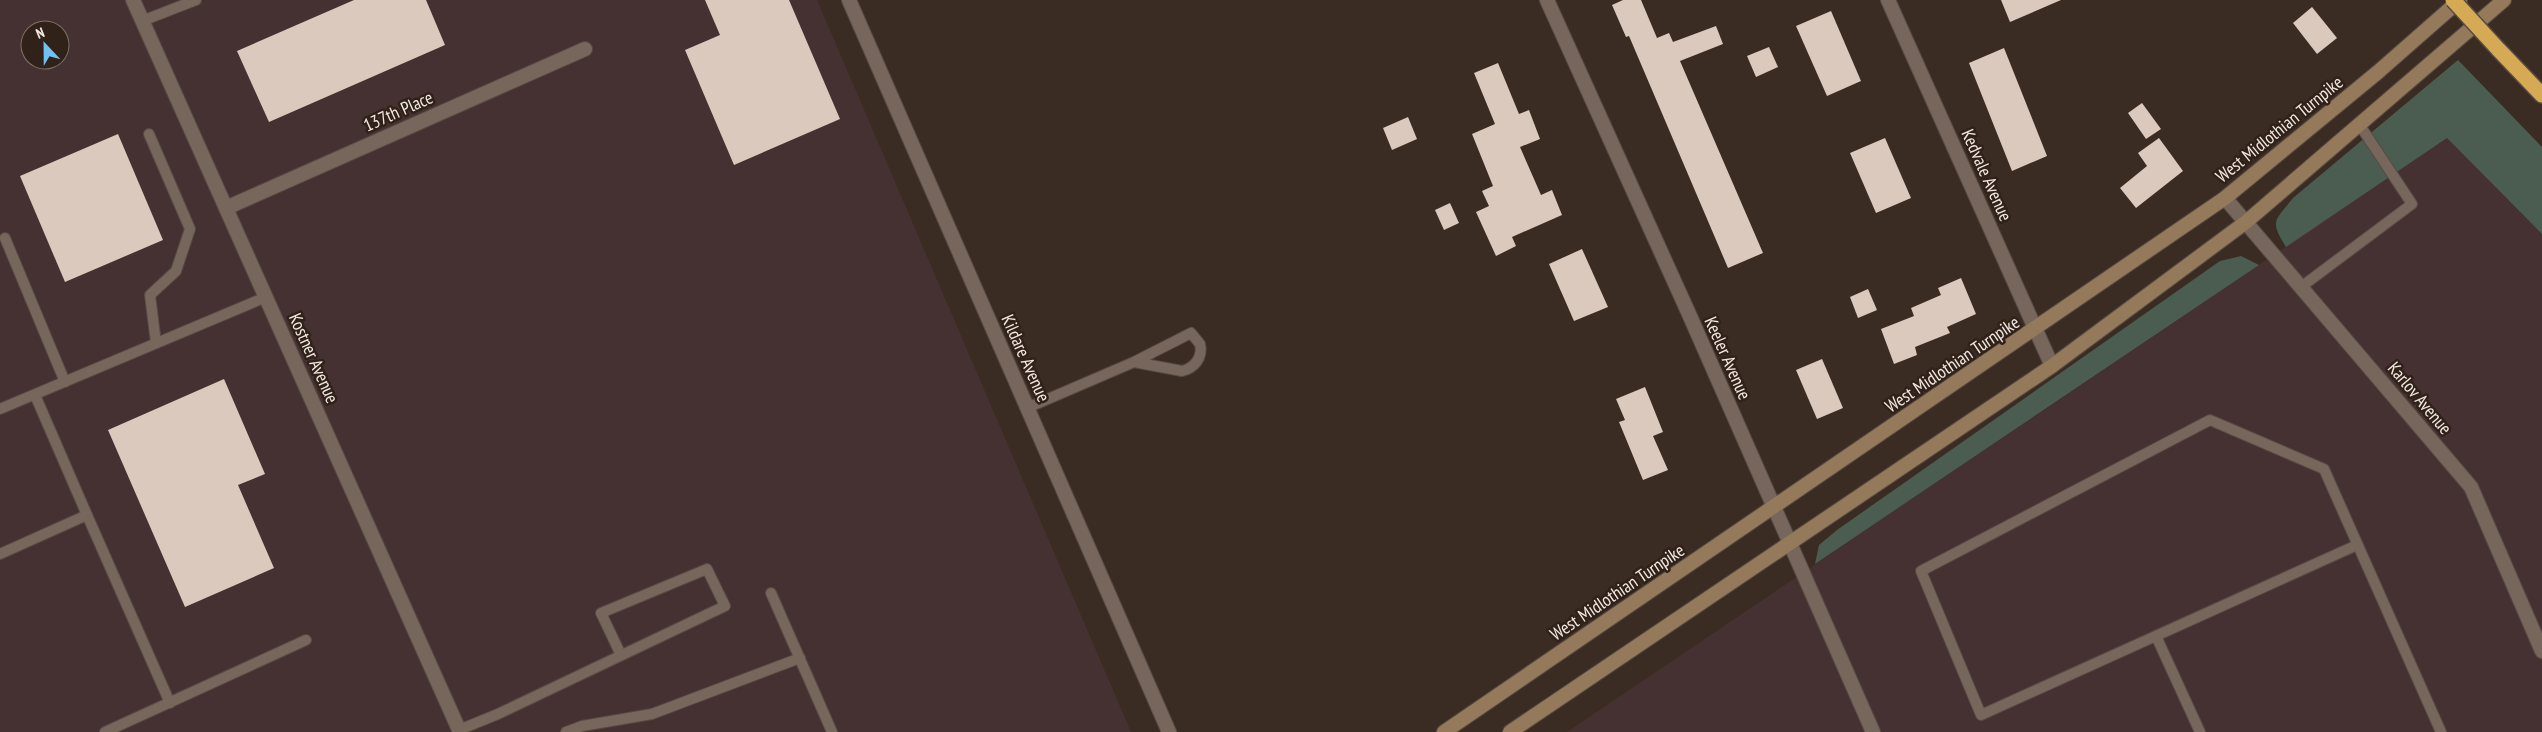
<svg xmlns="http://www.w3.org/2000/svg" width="2542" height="732" font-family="'PT Sans Narrow',sans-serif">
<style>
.industrial{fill:#463132;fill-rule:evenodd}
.green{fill:#4b5d50}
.building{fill:#dcc9bd}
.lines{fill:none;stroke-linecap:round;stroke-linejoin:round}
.service-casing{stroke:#574b44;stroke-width:12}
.minor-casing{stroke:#574b44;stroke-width:16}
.secondary-casing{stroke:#574b44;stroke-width:16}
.motorway-casing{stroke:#574b44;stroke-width:18}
.service{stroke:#77665c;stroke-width:10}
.minor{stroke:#77665c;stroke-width:14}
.secondary{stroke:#947a5a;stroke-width:14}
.motorway{stroke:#d6aa55;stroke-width:15}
.motorway-bridge-casing{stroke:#574b44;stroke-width:18;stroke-linecap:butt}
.motorway-bridge{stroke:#d6aa55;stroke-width:15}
.labels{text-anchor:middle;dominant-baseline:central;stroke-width:5;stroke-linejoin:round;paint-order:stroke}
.street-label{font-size:18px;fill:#f2e8e2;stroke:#302219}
</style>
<rect width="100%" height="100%" fill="#3b2c23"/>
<!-- industrial -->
<g class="industrial">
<path d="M0,0H817L1131,732H0ZM30,30H60V60H30Z"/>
<path d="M2447,138L2542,234V732H1567Z"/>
</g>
<!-- green -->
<g class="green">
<path d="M2458,60L2542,147V234L2447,138L2286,247C2269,220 2275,221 2293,198Z"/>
<path d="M2241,256L2259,265L1815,564L1819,545L1837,530L2220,261Z"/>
</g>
<!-- building -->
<g class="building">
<path d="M354,0H426L445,45L269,122L237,51Z"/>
<path d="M705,0H789L840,119L734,165L685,50L720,35Z"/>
<path d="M1623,0H1641L1657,38L1669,33L1673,42L1716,26L1723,44L1680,61L1763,253L1728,268L1629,36L1626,37L1612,5Z"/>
<path d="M2001,0H2061L2010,22Z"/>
<path d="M2312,7L2337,38L2317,54L2293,23Z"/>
<path d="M1831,11L1861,81L1827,96L1796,26Z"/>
<path d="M1769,47L1778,67L1756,77L1747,56Z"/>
<path d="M2004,48L2047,156L2012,171L1969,63Z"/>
<path d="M1498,63L1519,114L1529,110L1540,139L1520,147L1541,195L1552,190L1562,215L1512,237L1516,246L1496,256L1476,212L1489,206L1482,191L1493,186L1472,134L1495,124L1474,73Z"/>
<path d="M2142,103L2161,129L2146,139L2128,113Z"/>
<path d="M1408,117L1417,139L1392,150L1383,128Z"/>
<path d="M118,134L163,240L65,282L20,176Z"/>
<path d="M1885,138L1911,198L1876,213L1850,153Z"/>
<path d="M2159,138L2183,171L2136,208L2120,188L2147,166L2138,153Z"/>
<path d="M1450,203L1459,223L1444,230L1435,210Z"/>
<path d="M1582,249L1608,307L1574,321L1549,264Z"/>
<path d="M1961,278L1976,314L1947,327L1950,333L1915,347L1917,355L1894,364L1881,329L1914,316L1911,308L1941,295L1938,288Z"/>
<path d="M1868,289L1877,310L1858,318L1850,297Z"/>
<path d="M1822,359L1843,408L1817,419L1796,370Z"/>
<path d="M224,379L265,474L238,485L274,568L185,607L108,430Z"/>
<path d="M1645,387L1663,432L1653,436L1668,470L1643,480L1619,422L1625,420L1616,399Z"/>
</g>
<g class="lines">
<!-- service casing -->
<g class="service-casing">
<g id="service">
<path d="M142,21L196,0"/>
<path d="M149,134L190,229L176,271L150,295L156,343"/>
<path d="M5,238L65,382"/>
<path d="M2301,287L2412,204L2359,124"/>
<path d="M1027,408L1134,362L1191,333L1200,344C1203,357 1195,368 1182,371L1134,362"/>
<path d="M0,409L266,297"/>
<path d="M87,515L170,703"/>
<path d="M2357,545L1981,715L1921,571L2210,420L2324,469L2441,732"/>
<path d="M0,554L87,515L35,395"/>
<path d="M771,593L832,732"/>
<path d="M2156,636L2200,732"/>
<path d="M459,730L498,714L725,606L707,569L601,613L621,655"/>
<path d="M105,732L306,640"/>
<path d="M566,732L582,726L652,714L800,658"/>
</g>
</g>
<!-- minor casing -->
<g class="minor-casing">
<g id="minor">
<path d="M133,0L460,732"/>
<path d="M849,0L1169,732"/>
<path d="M1547,0L1689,314L1873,732"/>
<path d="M1888,0L2052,366"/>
<path d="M2225,198L2471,487L2542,651"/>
<path d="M226,208L585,49"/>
</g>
</g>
<!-- secondary casing -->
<g class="secondary-casing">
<g id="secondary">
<path d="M1444,732L2225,198L2378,72L2460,0"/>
<path d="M1510,732L2052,366L2246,222L2504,0"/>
</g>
</g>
<!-- motorway casing -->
<g class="motorway-casing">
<path id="motorway" d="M2498,49L2542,95"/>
</g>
<!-- service -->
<use href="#service" class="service"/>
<!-- minor -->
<use href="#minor" class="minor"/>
<!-- secondary -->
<use href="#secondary" class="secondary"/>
<!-- motorway -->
<use href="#motorway" class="motorway"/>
<!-- motorway-bridge casing -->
<g class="motorway-bridge-casing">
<path id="motorway-bridge" d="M2453,0L2498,49"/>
</g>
<!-- motorway-bridge -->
<use href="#motorway-bridge" class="motorway-bridge"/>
</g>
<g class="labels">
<!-- street labels -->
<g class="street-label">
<text transform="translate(398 111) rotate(-24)">137th Place</text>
<text transform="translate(2279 129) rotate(-39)">West Midlothian Turnpike</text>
<text transform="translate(1987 175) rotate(66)">Kedvale Avenue</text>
<text transform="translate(314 358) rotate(66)">Kostner Avenue</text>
<text transform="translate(1026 358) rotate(66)">Kildare Avenue</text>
<text transform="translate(1728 358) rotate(66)">Keeler Avenue</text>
<text transform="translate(1952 364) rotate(-34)">West Midlothian Turnpike</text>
<text transform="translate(2420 398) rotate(50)">Karlov Avenue</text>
<text transform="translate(1617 592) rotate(-34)">West Midlothian Turnpike</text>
</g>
</g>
<!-- north arrow -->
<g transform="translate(45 45) rotate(338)"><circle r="24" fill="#302219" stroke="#7e7169"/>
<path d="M0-4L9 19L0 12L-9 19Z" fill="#70c2f4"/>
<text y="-8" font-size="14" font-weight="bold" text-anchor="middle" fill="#f2e8e2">N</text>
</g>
</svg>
